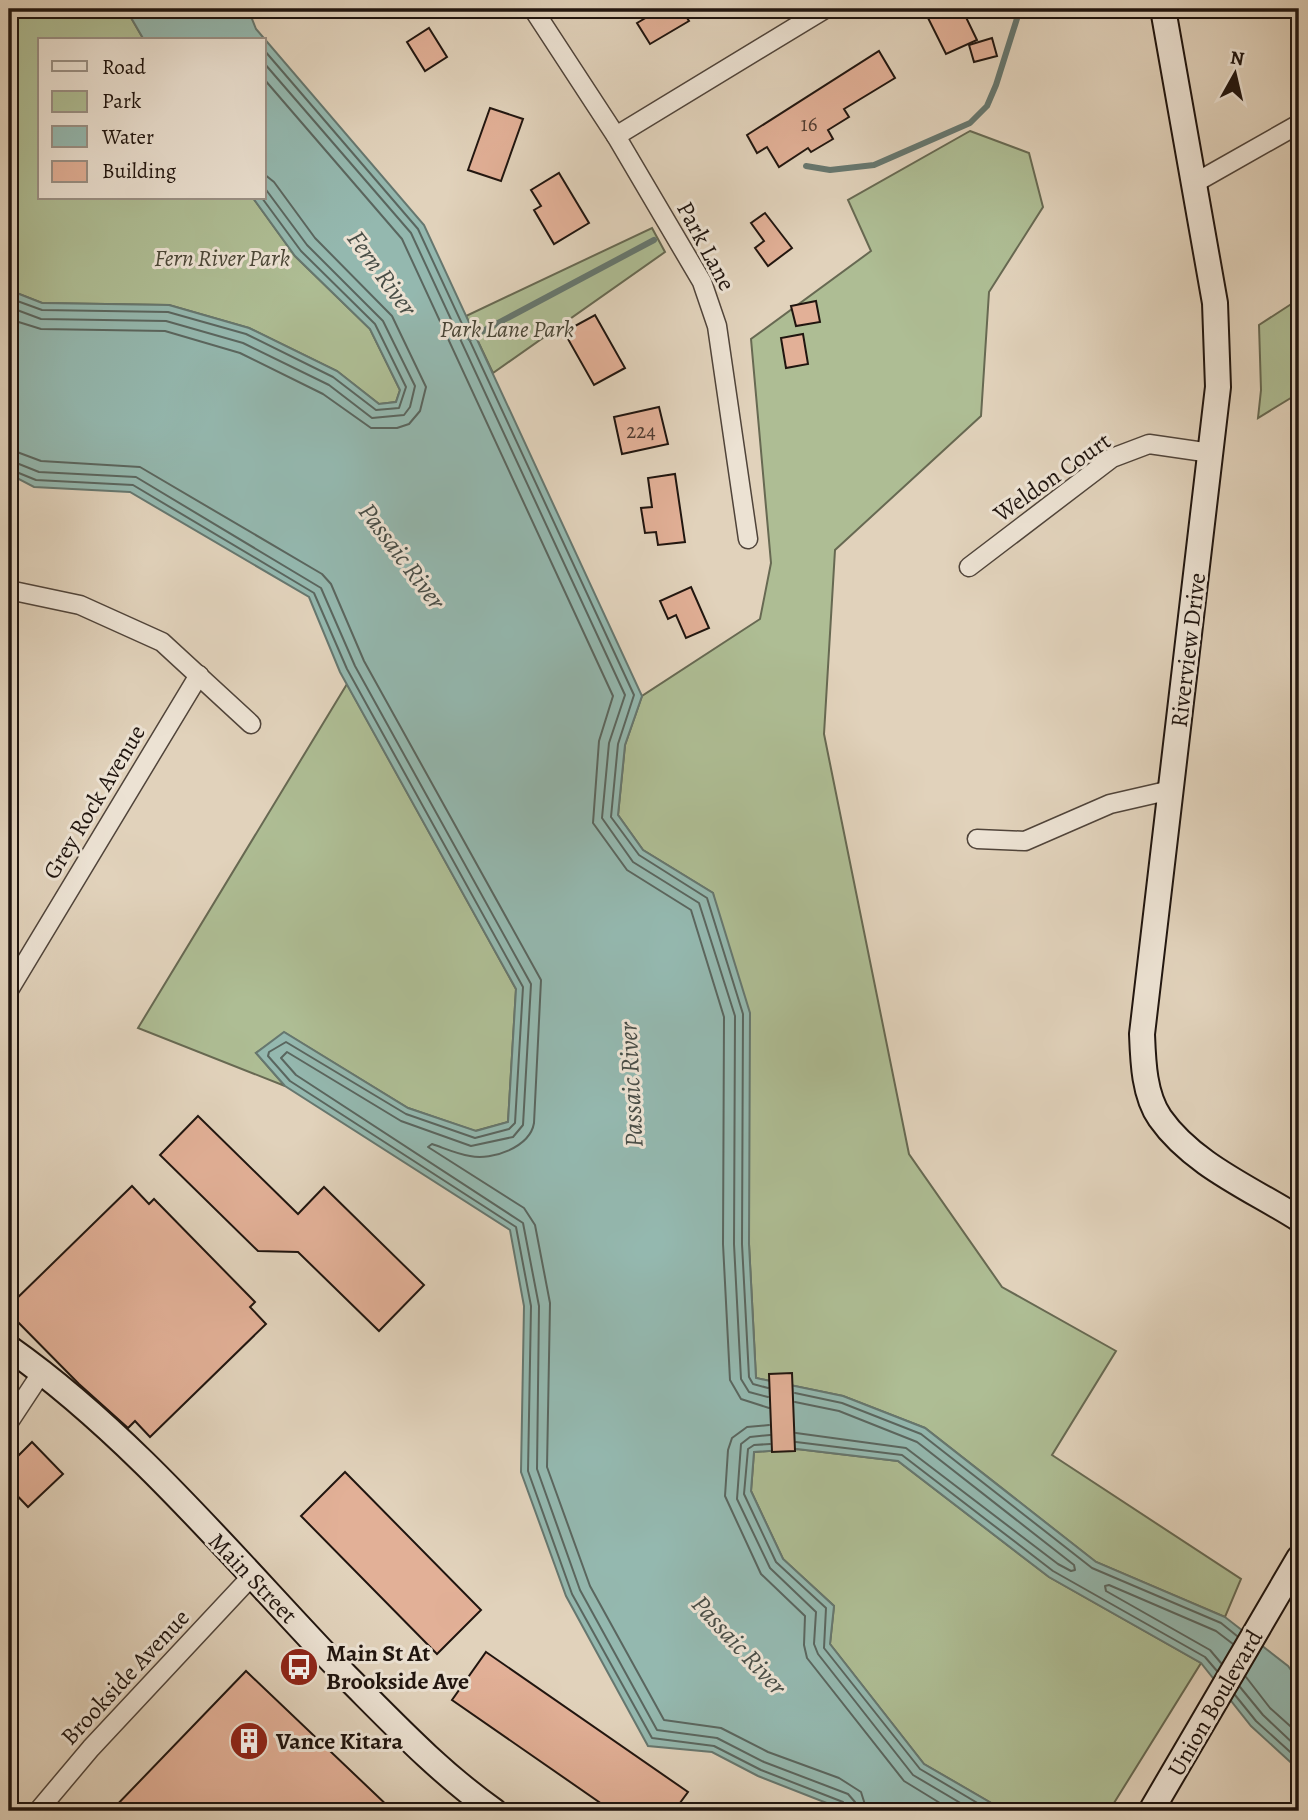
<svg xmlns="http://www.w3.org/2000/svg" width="1308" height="1820" font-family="Alegreya,serif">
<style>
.green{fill:#aebd94;stroke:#676952;stroke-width:2}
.water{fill:#94b8af;stroke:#66776f;stroke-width:2}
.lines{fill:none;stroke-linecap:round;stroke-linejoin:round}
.shore{stroke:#5a665f;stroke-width:2}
.stream{stroke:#66776f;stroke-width:6}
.building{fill:#e2b097;stroke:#20150f;stroke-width:2}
.minor-casing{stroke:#50443a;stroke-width:21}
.secondary-casing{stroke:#20150f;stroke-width:28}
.minor{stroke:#ece2d3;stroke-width:18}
.secondary{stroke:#ece2d3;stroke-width:24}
.labels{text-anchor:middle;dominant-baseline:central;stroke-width:6;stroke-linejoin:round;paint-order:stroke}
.number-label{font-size:21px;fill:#503c31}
.street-label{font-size:24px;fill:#20150f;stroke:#ece2d3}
.park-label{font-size:24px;font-style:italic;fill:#4b4737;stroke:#ece2d3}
.poi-label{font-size:24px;font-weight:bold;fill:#20150f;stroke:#ece2d3;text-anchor:start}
.water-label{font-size:26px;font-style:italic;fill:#494e47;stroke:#ece2d3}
</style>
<rect width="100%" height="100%" fill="#e1d2bb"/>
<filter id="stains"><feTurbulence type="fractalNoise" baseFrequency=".00286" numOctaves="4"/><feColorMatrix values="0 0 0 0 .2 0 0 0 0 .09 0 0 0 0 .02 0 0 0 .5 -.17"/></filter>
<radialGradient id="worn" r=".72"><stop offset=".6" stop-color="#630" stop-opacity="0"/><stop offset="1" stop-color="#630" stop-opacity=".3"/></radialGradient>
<!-- green -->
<g class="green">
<path d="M9,9H126L144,40H40V198H253L295,256L370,329L400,390L396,402L379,404L337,371L249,328L169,305L42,303L9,290Z"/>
<path d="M970,131L1029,153L1043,207L989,292L981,416L835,550L824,734L909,1154L1002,1287L1116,1351L1052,1455L1241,1579L1225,1617L1096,1562L925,1428L843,1396L756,1378L749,1244L713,893L643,850L618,815L625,745L642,696L760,619L771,563L751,339L871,251L848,200Z"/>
<path d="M652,228L665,252L493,373L466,316Z"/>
<path d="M1299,299V393L1258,418L1261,390L1259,325Z"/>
<path d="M347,684L516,989L508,1122L475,1131L408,1108L285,1033L256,1053L285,1086L138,1028Z"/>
<path d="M797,1449L898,1461L1049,1577L1201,1663L1109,1811H1005L924,1764L830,1644L834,1606L783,1559L751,1491L754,1452Z"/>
</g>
<!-- water -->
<path class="water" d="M126,9H248L256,29L424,225L642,696L625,745L618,815L643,850L713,893L750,1013L749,1244L756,1378L843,1396L925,1428L1096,1562L1225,1617L1288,1666L1299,1681V1770L1251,1726L1201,1663L1049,1577L898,1461L797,1449L754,1452L751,1491L783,1559L834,1606L830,1644L924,1764L1005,1811H847L758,1776L712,1752L648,1746L566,1596L521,1472L524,1306L510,1230L285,1086L256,1053L284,1032L408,1108L476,1131L508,1122L516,989L340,672L309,597L130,492L34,487L9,474V290L42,303L169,305L249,328L337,371L379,404L396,402L400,390L370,329L295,256L253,198H264V40H144Z"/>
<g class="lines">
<!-- shore -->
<g class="shore">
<path d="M264,50L418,229L634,695L618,744L611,817L639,855L707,898L743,1014L742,1244L749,1377L753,1384L768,1388"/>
<path d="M264,63L411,233L625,695L609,743L602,818L633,862L699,903L735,1016L734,1244L741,1379L749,1392L768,1397"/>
<path d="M264,79L402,239L613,696L599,741L593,823L627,870L691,910L724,1017L723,1244L730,1380L741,1399L769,1408"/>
<path d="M9,298L42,310L168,312L246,334L333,377L376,410L399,408L406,387L375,324L301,251L262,198"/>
<path d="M9,307L41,319L166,321L243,343L329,385L372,418L404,415L410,407L415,386L383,321L307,245L264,187"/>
<path d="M9,319L41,329L165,331L240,353L323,394L371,428H397L409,424L420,411L426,387L392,316L315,238L274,182L264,174"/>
<path d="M9,449L41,461L140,467L322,574L331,584L364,661L541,980L534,1123C530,1147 492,1161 470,1156C457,1154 444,1148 432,1144L428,1147L524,1208L535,1225L550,1303L547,1467L590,1586L664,1720L721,1728L768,1752L839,1778L861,1792L867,1811"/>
<path d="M9,460L39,472L136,477L321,588L355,666L531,984L523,1125L513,1137L471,1146L401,1121L287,1052L281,1058L296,1075L523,1223L539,1306L537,1469L580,1590L657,1730L717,1738L764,1762L848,1794L855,1802L857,1811"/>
<path d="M9,469L36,480L133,485L314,593L347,669L523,987L515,1123L509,1129L475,1138L406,1114L286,1042L269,1052L268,1056L290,1081L516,1227L531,1306L528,1471L572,1594L652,1738L714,1746L761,1770L843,1802L848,1811"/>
<path d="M795,1393L842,1403L921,1434L1092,1568L1221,1623L1237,1636"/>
<path d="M795,1402L839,1411L917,1442L1074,1565L1075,1570L1071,1571L1058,1564L906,1448L796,1433"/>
<path d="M769,1425L747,1427L732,1438L728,1450L725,1496L761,1574L805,1616L804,1645L807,1658L904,1781L953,1811"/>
<path d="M770,1435L750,1437L741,1444L737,1499L770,1568L816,1612L814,1644L818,1654L913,1775L974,1811"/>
<path d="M796,1442L902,1455L1053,1571L1205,1657L1217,1671"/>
<path d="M770,1444L754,1445L748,1449L744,1494L776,1562L826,1608L824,1648L920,1769L991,1811"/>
<path d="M1221,1663L1210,1650L1106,1591L1105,1586L1109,1585L1216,1631L1233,1644"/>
<path d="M1246,1677L1270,1708L1299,1734"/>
<path d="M1240,1687L1263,1715L1299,1749"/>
<path d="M1235,1695L1256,1721L1299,1760"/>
</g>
<!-- stream -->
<g class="stream">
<path d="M806,166L830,170L874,165L970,123L987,106L996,85L1020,9"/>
<path d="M470,338L654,240"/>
</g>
</g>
<!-- building -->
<g class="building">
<path d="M661,9H681L689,21L650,44L637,23Z"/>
<path d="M945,9H962L977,40L946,54L928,18Z"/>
<path d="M429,28L447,57L425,71L407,42Z"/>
<path d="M992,38L997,56L974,62L969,45Z"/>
<path d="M879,51L895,78L844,109L849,117L828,130L833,139L811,152L808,148L779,167L767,147L757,153L747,135Z"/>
<path d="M490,108L523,119L501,181L468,170Z"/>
<path d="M559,173L589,223L554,244L534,210L541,206L531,190Z"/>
<path d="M765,213L792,248L768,266L755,248L764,241L751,223Z"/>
<path d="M816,301L820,322L796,326L791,306Z"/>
<path d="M595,315L625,368L594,385L564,332Z"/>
<path d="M803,334L808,364L786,368L781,338Z"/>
<path d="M659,407L668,444L622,454L614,417Z"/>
<path d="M675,474L685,542L658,545L656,532L645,533L641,508L652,507L648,478Z"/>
<path d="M691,587L709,628L686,638L676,615L668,619L660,601Z"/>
<path d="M198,1116L298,1214L324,1187L424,1285L379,1331L298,1252L258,1251L160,1155Z"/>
<path d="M132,1186L149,1204L154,1199L255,1302L250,1307L266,1324L150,1437L135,1421L128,1428L79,1384L9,1313V1306Z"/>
<path d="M792,1373L795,1451L772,1452L769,1374Z"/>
<path d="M32,1442L63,1474L28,1507L9,1487V1465Z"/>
<path d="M345,1472L481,1610L437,1654L301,1516Z"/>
<path d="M486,1652L688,1792L674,1811H612L452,1700Z"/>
<path d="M246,1671L393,1811H111Z"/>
</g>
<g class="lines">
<!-- minor casing -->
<g class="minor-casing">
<g id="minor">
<path d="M533,9L616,136L702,282L717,326L748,539"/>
<path d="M616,136L825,9"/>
<path d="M1193,184L1299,124"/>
<path d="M969,567L1112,458L1149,444L1211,453"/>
<path d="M9,590L80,605L162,642L251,724"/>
<path d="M977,839L1025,841L1110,804L1171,790"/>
<path d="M9,990L199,675"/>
<path d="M9,1422L42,1372"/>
<path d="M38,1811L91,1748L251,1577"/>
</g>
</g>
<!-- secondary casing -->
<g class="secondary-casing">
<g id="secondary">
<path d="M1163,9L1215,303L1218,387L1142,1034C1143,1061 1144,1095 1160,1118C1193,1165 1252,1189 1299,1219"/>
<path d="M9,1348C135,1437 239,1565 346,1676C394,1724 439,1772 494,1811"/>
<path d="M1151,1811L1299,1558"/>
</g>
</g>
<!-- minor -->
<use href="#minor" class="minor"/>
<!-- secondary -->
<use href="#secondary" class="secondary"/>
</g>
<!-- icons -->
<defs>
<g id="bus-disc" transform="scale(2.0125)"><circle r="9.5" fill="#8f2418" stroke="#ece2d3"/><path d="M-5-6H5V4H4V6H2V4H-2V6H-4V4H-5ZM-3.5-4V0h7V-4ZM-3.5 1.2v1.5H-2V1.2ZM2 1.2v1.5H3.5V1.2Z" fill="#fff"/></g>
<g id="building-disc" transform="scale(2.0125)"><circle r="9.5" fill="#8f2418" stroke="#ece2d3"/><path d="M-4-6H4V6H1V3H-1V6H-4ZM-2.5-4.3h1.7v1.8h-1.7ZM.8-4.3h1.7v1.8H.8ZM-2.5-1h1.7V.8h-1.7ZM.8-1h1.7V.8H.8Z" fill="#fff"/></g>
</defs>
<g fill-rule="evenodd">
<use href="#bus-disc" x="299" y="1667"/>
<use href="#building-disc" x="249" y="1741"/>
</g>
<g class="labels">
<!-- number labels -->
<g class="number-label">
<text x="809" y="124">16</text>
<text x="641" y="431">224</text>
</g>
<!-- street labels -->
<g class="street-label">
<text transform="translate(706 246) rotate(62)">Park Lane</text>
<text transform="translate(1052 477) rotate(-35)">Weldon Court</text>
<text transform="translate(1188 650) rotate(-83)">Riverview Drive</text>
<text transform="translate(94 802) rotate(-59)">Grey Rock Avenue</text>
<text transform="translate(253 1578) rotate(46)">Main Street</text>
<text transform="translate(125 1677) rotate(-47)">Brookside Avenue</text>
<text transform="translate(1215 1703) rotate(-60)">Union Boulevard</text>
</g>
<!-- park labels -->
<g class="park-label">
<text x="222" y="258">Fern River Park</text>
<text x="507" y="329">Park Lane Park</text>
</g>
<!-- poi labels -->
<g class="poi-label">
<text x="326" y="1653">Main St At<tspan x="326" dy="28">Brookside Ave</tspan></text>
<text x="276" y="1741">Vance Kitara</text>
</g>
<!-- water labels -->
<g class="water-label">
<text transform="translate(382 273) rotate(54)">Fern River</text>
<text transform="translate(402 556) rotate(53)">Passaic River</text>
<text transform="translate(631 1085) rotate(-93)">Passaic River</text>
<text transform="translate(739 1645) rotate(47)">Passaic River</text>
</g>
</g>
<!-- margin -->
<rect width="1308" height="1820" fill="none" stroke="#e1d2bb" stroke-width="35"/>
<rect x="10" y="10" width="1287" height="1799" fill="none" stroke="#20150f" stroke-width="3.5"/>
<rect x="18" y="18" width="1273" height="1785" fill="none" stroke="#20150f" stroke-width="2"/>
<!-- legend -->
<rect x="38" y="38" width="228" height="161" fill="#ece2d3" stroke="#9a9085" stroke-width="2"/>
<rect x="52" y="61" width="35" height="10" fill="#ece2d3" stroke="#9a9085" stroke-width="2"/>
<text x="102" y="74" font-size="21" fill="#20150f">Road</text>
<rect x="52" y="91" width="35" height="21" fill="#aebd94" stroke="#9a9085" stroke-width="2"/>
<text x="102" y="108" font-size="21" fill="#20150f">Park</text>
<rect x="52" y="126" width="35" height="21" fill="#94b8af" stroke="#9a9085" stroke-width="2"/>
<text x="102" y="144" font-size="21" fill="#20150f">Water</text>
<rect x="52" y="161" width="35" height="21" fill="#e2b097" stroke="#9a9085" stroke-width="2"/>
<text x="102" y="178" font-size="21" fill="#20150f">Building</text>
<!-- north arrow -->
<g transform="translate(1235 74) rotate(8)" stroke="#ece2d3" stroke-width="5" paint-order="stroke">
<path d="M0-5L12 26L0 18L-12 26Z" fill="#20150f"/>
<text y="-10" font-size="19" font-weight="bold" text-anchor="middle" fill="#20150f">N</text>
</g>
<rect width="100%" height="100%" filter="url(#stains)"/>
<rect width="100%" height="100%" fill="url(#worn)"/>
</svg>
